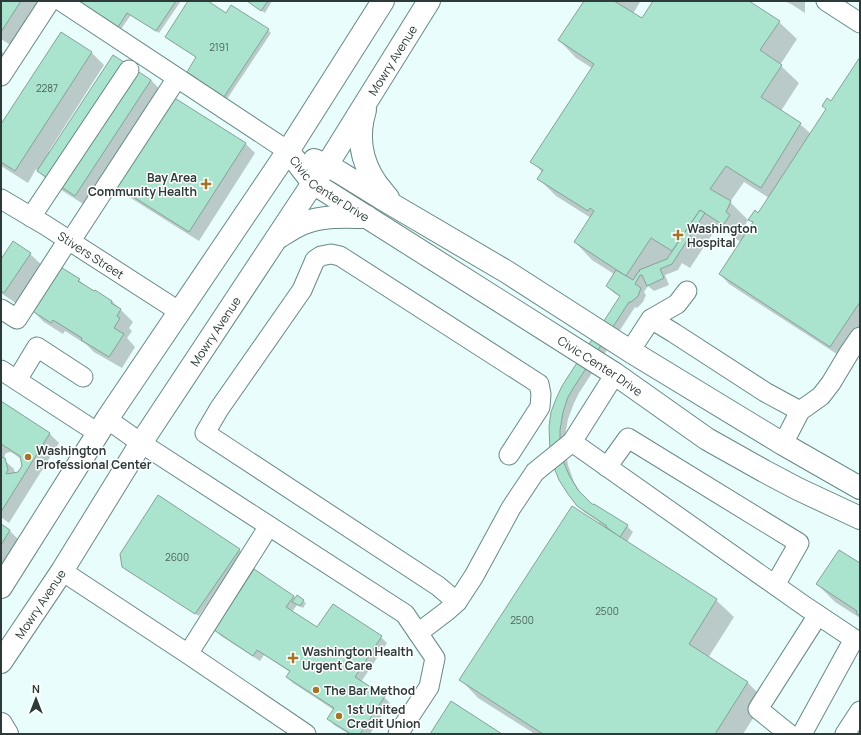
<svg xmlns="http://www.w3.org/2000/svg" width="861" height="735" font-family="Manrope,sans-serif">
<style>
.shadow{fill:#0003;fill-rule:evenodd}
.building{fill:#abe4ce;stroke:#86a297}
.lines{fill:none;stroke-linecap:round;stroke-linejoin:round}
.minor-casing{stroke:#688886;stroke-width:21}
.major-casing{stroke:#688886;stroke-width:24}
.minor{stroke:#fff;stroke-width:19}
.major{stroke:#fff;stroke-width:22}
.poi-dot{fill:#a27527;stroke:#fff;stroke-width:1.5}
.labels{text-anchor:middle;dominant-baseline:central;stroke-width:3;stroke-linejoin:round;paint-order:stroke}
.number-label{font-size:10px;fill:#4c645e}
.street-label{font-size:12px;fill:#2c3a39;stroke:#fff}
.poi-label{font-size:12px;font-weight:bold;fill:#2c3a39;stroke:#fff;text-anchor:start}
</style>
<rect width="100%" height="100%" fill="#e9fdfc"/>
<!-- shadow -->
<g class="shadow">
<path d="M1,1H41L12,46L1,39Z"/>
<path d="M82,1H181L159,33L131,15L121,29L84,5L82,2Z"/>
<path d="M190,1H207L227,14L268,30L271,33L227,99L190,74L188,72L197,58L169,40L166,37Z"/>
<path d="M247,1H272L265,13Z"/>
<path d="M585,1H639L640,2L633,14L642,20L654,1H747L779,22L797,39L780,65L799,83L781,111L800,124L811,134L860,59V325L840,356L729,284L720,274L741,242L717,227L690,268L682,263L678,270L665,275L669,285L654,291L648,286L644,292L646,295L643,302L637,308L635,307L579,393L574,403L568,419L565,436L566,453L568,465L574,482L584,498L591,505L627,526L633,532L627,542L716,600L734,617L708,658L748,683L765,700L743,734H535L478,698L461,680L599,522L584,512L578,505L550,428L620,297L613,292L607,286L614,274L592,260L575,242L591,218L556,196L539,179L542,172L532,161L592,68L576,58L559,40ZM744,182L769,198L758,214L750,219L753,223L747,233L743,229L748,220L730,202Z"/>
<path d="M784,1H805V13L791,4Z"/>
<path d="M61,33L92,53L104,65L49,151L50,152L151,80L163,93L88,207L50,183L36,169L28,183L1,166V126Z"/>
<path d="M1,51L6,55L1,63Z"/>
<path d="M173,98L246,144L255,153L199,241L126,195L117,185Z"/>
<path d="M13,243L30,254L43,266L17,304L1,293V261Z"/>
<path d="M59,268L79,280L88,288L112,301L133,322L129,328L132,331L127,338L135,347L122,368L94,352L87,345L65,331L63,334L44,322L32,310Z"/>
<path d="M1,403L50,434L59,443L9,523L1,517ZM11,452L21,459L23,466L19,473L15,474L14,469L3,459L6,453Z"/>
<path d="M1,526L10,531L19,540L1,568Z"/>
<path d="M239,550L242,552L199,616L126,570L123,567Z"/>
<path d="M860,565V618L835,602L817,584Z"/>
<path d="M293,596L296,599L303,601L306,603L303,608L297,605L292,612L318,629L381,637L387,643L361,682L384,697L390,703L370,734H349L334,725L328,718L334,710L293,683L287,677L290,672L264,655L260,661L221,636L215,630Z"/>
</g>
<!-- building -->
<g class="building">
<path d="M1,1H21L1,32Z"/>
<path d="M81,1H176L156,31L127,13L118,27L80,2Z"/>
<path d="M188,1H208L226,13L231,5L269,29L224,97L187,72L196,57L165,37Z"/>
<path d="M247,1H268L261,11Z"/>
<path d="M584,1H614L642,18L653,1H749L780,21L760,50L782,65L761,97L801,123L761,188L726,166L710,189L731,201L726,212L730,215L723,225L700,210L672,251L651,238L626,276L574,242L594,211L590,208L588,211L537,179L543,170L530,162L594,64L558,40Z"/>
<path d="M61,32L92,52L15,171L1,162V124Z"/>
<path d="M113,55L151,80L75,196L37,171Z"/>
<path d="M860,57V302L830,347L719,274L753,222L748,220L755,210L758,213L826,109L822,106L827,98L831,101Z"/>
<path d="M173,97L246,143L189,232L116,186Z"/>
<path d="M700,210L705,213L672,264L660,269L664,278L647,286L642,275H640L635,284L641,288L638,296L631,302H629L574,387L568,397L563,412L560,430V446L562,458L569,475L578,490L591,503L594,505V504L628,525L620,537L606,527L607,526L577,506L568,494L559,480L555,470L550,451L549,427L551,412L556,399L562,386L620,296L606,286L616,270L633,280L638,272L640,271L639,270L667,259Z"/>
<path d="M13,241L31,253L4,293L1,290V259Z"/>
<path d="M59,266L80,279L78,281L94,291L95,290L112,301L111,303L121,309L117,316L120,318L114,328L124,334L109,357L81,340L82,338L53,320L51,323L31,310Z"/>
<path d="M1,401L50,433L1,512V457H2L5,458L8,470L6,473L7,474L18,472L22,466L20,456L1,444Z"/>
<path d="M158,495L240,549L195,614L122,567L120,554Z"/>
<path d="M572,506L717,599L689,644L748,682L715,734H543L459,680Z"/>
<path d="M1,524L10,530L1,545Z"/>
<path d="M839,550L860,563V616L856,613L857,611L816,584Z"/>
<path d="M254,569L294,596L286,607L317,627L333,604L382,636L355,677L385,696L360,734H351L327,719L334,708L286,677L290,671L257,650L253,656L214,630Z"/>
<path d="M297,595L304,600L300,606L292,602Z"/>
<path d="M451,701L502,734H430Z"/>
</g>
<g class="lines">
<!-- minor casing -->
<g class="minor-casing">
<g id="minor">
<path d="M61,1L288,151"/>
<path d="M826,1L860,23"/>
<path d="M1,76L50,1"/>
<path id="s1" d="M1,199L45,225L180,312"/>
<path d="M31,217L129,70"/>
<path d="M70,242L177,78"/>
<path d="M1,309L17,319L68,240"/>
<path d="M651,319L677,304L687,291"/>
<path d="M630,351L651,319L674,333L765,392L800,411"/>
<path d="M1,370L98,433"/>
<path d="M17,380L37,347L83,377"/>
<path d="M107,419L141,443L405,614L435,658L429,687L398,734"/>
<path d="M572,442L806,607L854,639L802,734"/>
<path d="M783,444L800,411L821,396L831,383L849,353L860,337"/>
<path d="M607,467L628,438L799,543L775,585"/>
<path d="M62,571L188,654L306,734"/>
<path d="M457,602L438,586L205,433L219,409L302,290L315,260L321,256L331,254L340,256L539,384L541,394L540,407L509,455"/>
<path d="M418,633L447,611L457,602L474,576L511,508L535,472L572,442L615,374"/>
<path d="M188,654L269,526"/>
<path d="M789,734L758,709L818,615"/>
<path d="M845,734L860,711"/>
</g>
</g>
<!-- major casing -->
<g class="major-casing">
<g id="major">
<path d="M365,110C357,136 361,161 376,183C380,188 384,193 388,198"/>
<path id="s2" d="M288,151L313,183L615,374L707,439L764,471L798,489L860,518"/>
<path d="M314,160L327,165L339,172L381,198L507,272L630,351L783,444L860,488"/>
<path d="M279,237C287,232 296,226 304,223C325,215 345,217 367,217"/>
<path d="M1,587L107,419L288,151L383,1"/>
<path id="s3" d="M1,662L62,571L141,443L313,183L327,165L429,1"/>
<path d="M1,724L7,734"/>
</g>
</g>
<!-- minor -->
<use href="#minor" class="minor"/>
<!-- major -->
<use href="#major" class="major"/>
</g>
<!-- markers -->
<g class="poi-dot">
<path d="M204 178h4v4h4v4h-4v4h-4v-4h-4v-4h4z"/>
<path d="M676 229h4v4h4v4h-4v4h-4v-4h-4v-4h4z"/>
<circle cx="28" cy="457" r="4"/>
<path d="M291 652h4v4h4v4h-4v4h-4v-4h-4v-4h4z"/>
<circle cx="316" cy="690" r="4"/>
<circle cx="339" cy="716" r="4"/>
</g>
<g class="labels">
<!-- number labels -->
<g class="number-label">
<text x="219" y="47">2191</text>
<text x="47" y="88">2287</text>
<text x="177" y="557">2600</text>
<text x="607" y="611">2500</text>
<text x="522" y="620">2500</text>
</g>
<!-- street labels -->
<g class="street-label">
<text stroke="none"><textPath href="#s3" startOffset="718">Mowry Avenue</textPath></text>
<text stroke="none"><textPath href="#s2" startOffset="57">Civic Center Drive</textPath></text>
<text stroke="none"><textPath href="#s1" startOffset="106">Stivers Street</textPath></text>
<text stroke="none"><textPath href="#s3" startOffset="394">Mowry Avenue</textPath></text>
<text stroke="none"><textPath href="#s2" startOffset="381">Civic Center Drive</textPath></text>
<text stroke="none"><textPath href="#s3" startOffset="70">Mowry Avenue</textPath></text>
</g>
<!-- poi labels -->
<g class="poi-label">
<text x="197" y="177" text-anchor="end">Bay Area<tspan x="197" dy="14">Community Health</tspan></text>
<text x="687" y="228">Washington<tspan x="687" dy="14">Hospital</tspan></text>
<text x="36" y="450">Washington<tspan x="36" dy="14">Professional Center</tspan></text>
<text x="302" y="651">Washington Health<tspan x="302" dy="14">Urgent Care</tspan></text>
<text x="324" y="690">The Bar Method</text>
<text x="347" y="709">1st United<tspan x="347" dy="14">Credit Union</tspan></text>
</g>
</g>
<!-- border -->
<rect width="861" height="735" fill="none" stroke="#2c3a39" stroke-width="4"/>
<!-- north arrow -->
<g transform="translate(36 699)" stroke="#ffffff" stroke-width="3" paint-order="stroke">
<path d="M0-3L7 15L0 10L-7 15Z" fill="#2c3a39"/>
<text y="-6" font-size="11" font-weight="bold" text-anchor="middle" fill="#2c3a39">N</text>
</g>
</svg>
